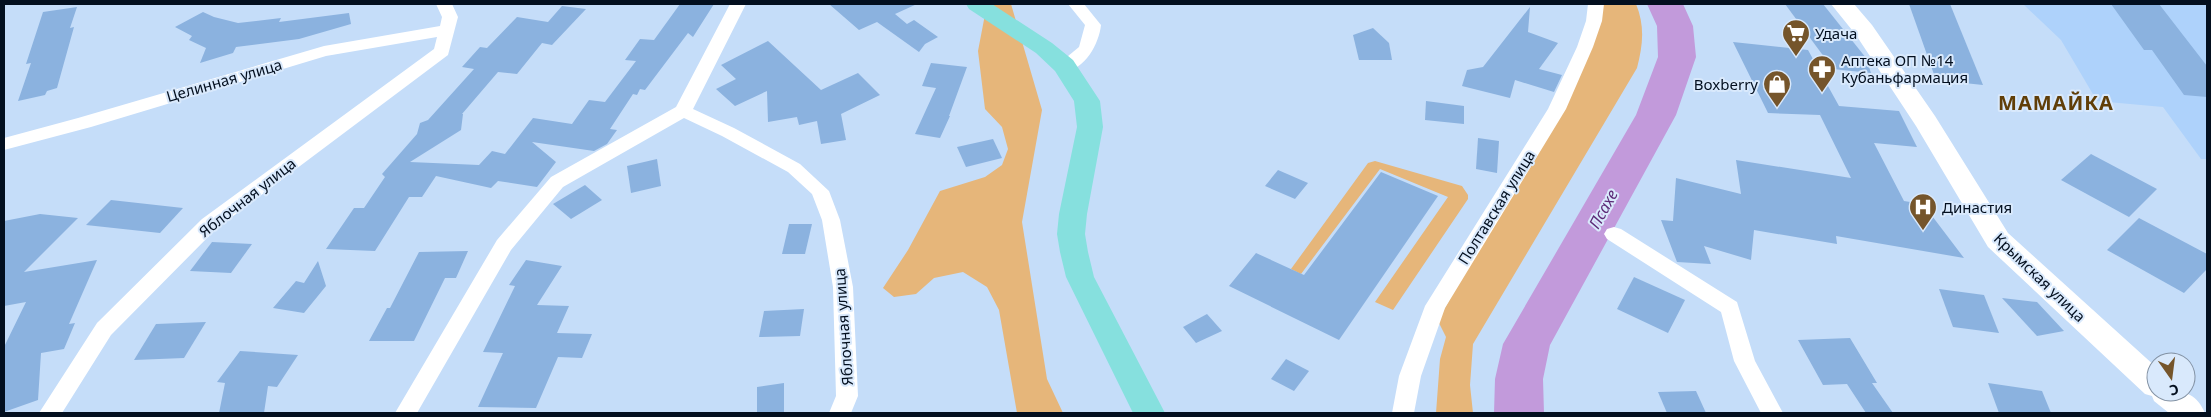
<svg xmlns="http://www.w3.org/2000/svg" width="2211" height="417" font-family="'Noto Sans',sans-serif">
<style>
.built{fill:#aed2fb}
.green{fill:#e6b67a}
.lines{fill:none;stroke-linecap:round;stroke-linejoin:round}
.river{fill:#c29adb;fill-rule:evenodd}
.building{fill:#8bb2df}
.street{fill:#fff;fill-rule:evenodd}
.secondary{fill:#fff;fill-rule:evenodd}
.primary{fill:#86e0de;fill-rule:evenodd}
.labels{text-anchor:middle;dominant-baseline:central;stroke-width:4;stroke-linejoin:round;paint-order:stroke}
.poi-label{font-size:15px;fill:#030f1f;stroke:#d9e9fc;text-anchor:start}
.street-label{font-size:15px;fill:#030f1f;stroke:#d9e9fc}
.water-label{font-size:16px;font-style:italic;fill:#5d2b77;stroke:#d9e9fc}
.district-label{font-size:20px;font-weight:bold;letter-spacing:1px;fill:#603e08;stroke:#d9e9fc}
</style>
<rect width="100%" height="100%" fill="#c5ddf9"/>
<!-- built -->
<path class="built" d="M2023,4H2207V159H2201L2163,107L2097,101L2061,40Z"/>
<!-- green -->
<g class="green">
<path d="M987,4H1011L1042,110L1022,222L1047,379L1063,413H1017L999,310L987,287L963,272L934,278L916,294L894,297L883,288L908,250L940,191L985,177L1002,165L1008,149L1002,127L985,109L978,51Z"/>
<path d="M1602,4H1636C1645,26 1643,45 1637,68L1473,344L1470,385L1473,413H1436L1440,359L1446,337L1438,321L1603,11Z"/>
<path d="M1375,161L1462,186L1468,195V199L1393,310L1375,302L1448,197L1380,169L1301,274L1291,269L1368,163Z"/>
</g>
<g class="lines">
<!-- river -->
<path class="river" d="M1647,4H1683L1693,26L1696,57L1676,115L1550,345L1543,379L1544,413H1494L1495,379L1503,344L1636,115L1658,57L1657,26Z"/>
</g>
<!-- building -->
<g class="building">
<path d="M680,4H714L693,37L688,33L645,90L640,89L637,95L633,94L610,129L617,130L607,144L594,151L532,142L556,162L537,187L498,181L491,188L436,176L422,197H409L375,251L326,249L354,208H364L385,177L382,174L417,134L420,123L428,120L474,69L462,67L480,47L487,48L517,17L548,22L562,6L586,9L552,45L542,43L517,74L498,72L462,114H463L461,130L410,162L479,165L492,151L505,154L533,118L572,124L589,100L605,102L636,61L625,60L640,39L654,40Z"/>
<path d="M829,4H917L895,14L907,24L914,20L938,37L925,44L919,52L877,22L859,30Z"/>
<path d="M1785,4H1823L1866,58L1871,73L1833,69Z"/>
<path d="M1909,4H1950L1983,85L1936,80Z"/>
<path d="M2111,4H2159L2207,66V97L2184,95L2152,50H2144Z"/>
<path d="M77,7L70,28L74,27L57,88L47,91L45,95L18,101L31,63L26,64L43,12Z"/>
<path d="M1530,7L1528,32L1558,43L1539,69L1562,75L1554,92L1515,80L1510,98L1462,86L1467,70L1483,67Z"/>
<path d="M203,12L214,17L238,23L281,18L279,22L349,13L351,24L299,39L236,47L233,53L200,63L206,48L189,40L192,36L175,27Z"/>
<path d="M1373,28L1389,43L1392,60H1359L1353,35Z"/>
<path d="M768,41L821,90L858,73L880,95L841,114L846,140L821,144L817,121L799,125L797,117L768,122L767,91L735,106L716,89L736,79L721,65Z"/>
<path d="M1733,42L1808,50L1839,106L1899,111L1917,147L1874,143L1904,201L1923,204L1964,258L1836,236L1837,244L1754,230L1751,260L1704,246L1711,264L1677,262L1661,220L1673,221L1676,178L1741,194L1736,160L1851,178L1820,115L1768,113Z"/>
<path d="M931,63L967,67L949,116H950L940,138L915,134L936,88L922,86Z"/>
<path d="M1426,101L1464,106V124L1425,120Z"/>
<path d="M1478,138L1499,141L1497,173L1476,169Z"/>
<path d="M993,139L1002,158L966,167L957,147Z"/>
<path d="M2091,154L2157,189L2129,217L2061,180Z"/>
<path d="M657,159L661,186L631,193L627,166Z"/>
<path d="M1278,170L1308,183L1295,199L1265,186Z"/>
<path d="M1381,172L1438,196L1339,340L1229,286L1256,253L1304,275Z"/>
<path d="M585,185L602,200L571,219L553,204Z"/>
<path d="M111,200L183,208L160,233L86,225Z"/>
<path d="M40,214L78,218L24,272L97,260L69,324L75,323L64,349L41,353L38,400L4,412V347L26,302L4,306V221Z"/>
<path d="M2139,218L2207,254V269L2184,293L2107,250Z"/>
<path d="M789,224H812L805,254H782Z"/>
<path d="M212,242L252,244L231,273L190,271Z"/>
<path d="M468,251L456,278H445L414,341H369L387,308H390L419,252Z"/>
<path d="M526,260L562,266L537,305L569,306L557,333L592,334L582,358L558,357L536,408L478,407L503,353L483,352L515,286L509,285Z"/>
<path d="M318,261L326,286L304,313L273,308L296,281L304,283Z"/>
<path d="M1634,277L1685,300L1668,333L1617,309Z"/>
<path d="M1939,289L1984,295L1999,333L1953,327Z"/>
<path d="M2002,298L2037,302L2064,331L2037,336Z"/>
<path d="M804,309L800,336L759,337L764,311Z"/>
<path d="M1207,314L1222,331L1196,343L1183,327Z"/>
<path d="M206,322L184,358L134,360L156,324Z"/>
<path d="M1850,338L1877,383H1872L1893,413H1866L1847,384L1823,385L1798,340Z"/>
<path d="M240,351L298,355L277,387L268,386L264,413H219L225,383L217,382Z"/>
<path d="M1286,359L1309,371L1294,391L1271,379Z"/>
<path d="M784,383V413H757V387Z"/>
<path d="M1988,383L2042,391L2051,413H1999Z"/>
<path d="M1696,391L1706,413H1667L1658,392Z"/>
</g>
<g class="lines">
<!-- street -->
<g class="street">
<path d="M436,4H452L458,17L448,55L216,229L111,335L62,413H39L97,323L202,219L434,49L437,37L326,56L91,127L4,150V138L78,118L324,46L440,26L442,17Z"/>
<path d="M730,4H746L693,109L734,128L800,164L829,191L840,220L853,287L858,396L851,413H829L836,396L833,287L822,220L812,194L788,172L722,136L684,118L563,187L511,250L417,413H395L497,240L551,177L676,107Z"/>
<path d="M1068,4H1084L1101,25C1099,45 1082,76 1058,70L1056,66L1079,47L1085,25Z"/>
<path d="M1588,4H1604L1602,21L1593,47L1566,109L1445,308L1421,376L1414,413H1392L1399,376L1425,306L1548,109L1577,47L1586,21Z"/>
<path d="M1614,227L1621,229L1737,302L1755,361L1783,413H1761L1734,361L1721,312L1607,239L1604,234L1607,229Z"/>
</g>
<!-- secondary -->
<path class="secondary" d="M1831,4H1854L1872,25L1935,116L2008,233L2156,367V392C2179,392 2194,388 2205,413H2169L2154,401L2152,396L2145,394L1988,247L1916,126L1856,35Z"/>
<!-- primary -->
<path class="primary" d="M966,4H992L1052,43L1073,60L1100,101L1103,127L1087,214L1085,234L1088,252L1094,277L1165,413H1133L1066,277L1060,252L1057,234L1059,214L1077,127L1074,101L1055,71L1036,53L969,9Z"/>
</g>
<!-- icons -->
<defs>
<g id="supermarket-pin" transform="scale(1.4375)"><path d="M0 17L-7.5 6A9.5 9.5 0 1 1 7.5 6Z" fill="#75552b" stroke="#d9e9fc"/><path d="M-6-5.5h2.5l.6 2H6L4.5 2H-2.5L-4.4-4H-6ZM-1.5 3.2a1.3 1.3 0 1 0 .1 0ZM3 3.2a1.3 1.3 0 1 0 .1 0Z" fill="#fff"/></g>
<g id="pharmacy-pin" transform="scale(1.4375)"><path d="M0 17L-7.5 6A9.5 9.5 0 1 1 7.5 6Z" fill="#75552b" stroke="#d9e9fc"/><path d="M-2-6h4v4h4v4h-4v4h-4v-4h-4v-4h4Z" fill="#fff"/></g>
<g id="shop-pin" transform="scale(1.4375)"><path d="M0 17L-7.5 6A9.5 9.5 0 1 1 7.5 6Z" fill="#75552b" stroke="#d9e9fc"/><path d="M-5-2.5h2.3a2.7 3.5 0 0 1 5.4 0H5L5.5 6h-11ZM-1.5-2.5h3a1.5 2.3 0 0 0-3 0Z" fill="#fff"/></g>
<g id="hospital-pin" transform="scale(1.4375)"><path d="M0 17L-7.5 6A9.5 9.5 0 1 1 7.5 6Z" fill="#75552b" stroke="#d9e9fc"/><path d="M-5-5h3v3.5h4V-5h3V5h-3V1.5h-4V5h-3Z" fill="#fff"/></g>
</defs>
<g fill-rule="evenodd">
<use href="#supermarket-pin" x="1796" y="33"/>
<use href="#pharmacy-pin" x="1822" y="69"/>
<use href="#shop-pin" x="1777" y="84"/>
<use href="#hospital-pin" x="1923" y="207"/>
</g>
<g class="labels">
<!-- poi labels -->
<g class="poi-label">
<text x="1815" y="33">Удача</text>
<text x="1841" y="60">Аптека ОП №14<tspan x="1841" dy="17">Кубаньфармация</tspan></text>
<text x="1758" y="84" text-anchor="end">Boxberry</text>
<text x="1942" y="207">Династия</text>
</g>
<!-- street labels -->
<g class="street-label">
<text transform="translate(224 80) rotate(-16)">Целинная улица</text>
<text transform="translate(247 197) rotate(-38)">Яблочная улица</text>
<text transform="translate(1496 207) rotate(-58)">Полтавская улица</text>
<text transform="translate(2040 277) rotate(44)">Крымская улица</text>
<text transform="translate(843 327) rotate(-94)">Яблочная улица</text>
</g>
<!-- water labels -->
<g class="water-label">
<text transform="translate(1603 209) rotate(-61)">Псахе</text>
</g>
<!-- district labels -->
<g class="district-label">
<text x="2056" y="102">МАМАЙКА</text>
</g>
</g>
<!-- border -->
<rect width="2211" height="417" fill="none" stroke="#030f1f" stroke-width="10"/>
<!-- north arrow -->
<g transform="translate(2171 377) rotate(166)"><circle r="24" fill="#d9e9fc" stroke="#8392a4"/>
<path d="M0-4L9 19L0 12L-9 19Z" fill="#75552b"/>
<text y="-8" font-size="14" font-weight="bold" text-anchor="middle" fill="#030f1f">С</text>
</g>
</svg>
